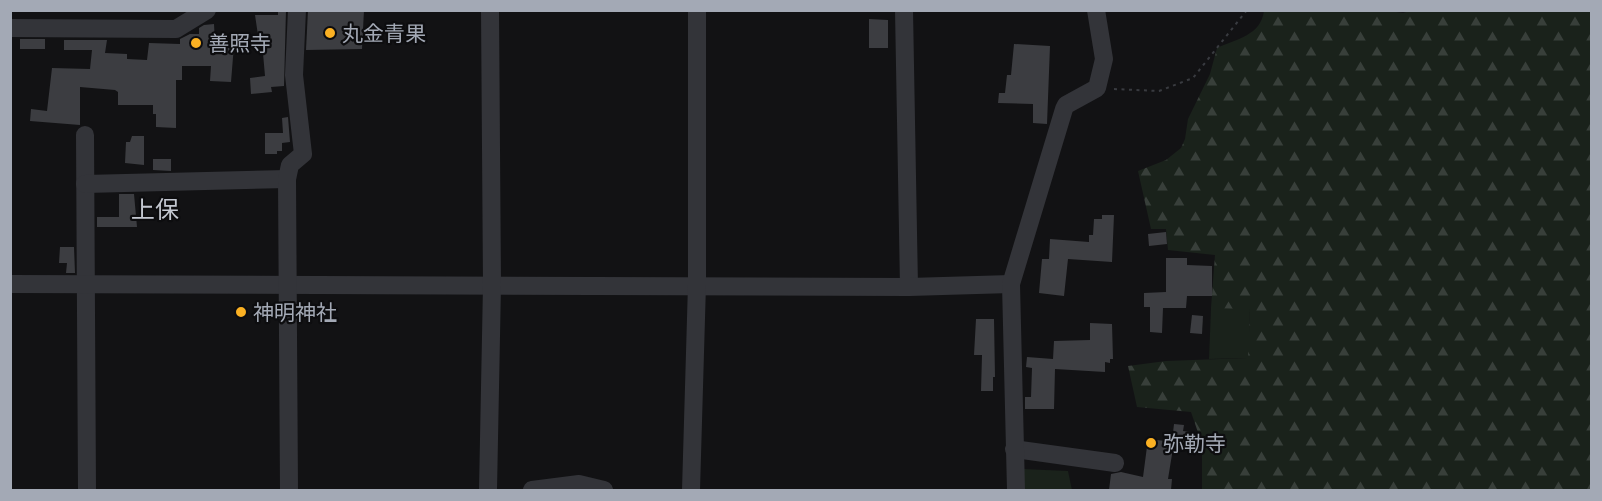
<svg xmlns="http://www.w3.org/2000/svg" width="1602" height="501" font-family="'PT Sans Narrow','Noto Sans JP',sans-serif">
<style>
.green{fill:#1a221b}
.forest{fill:url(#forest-firs)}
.building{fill:#3c3d41}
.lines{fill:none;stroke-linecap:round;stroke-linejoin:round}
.path{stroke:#393b40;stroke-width:2;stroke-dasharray:3 4.5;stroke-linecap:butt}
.minor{stroke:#333439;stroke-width:18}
.poi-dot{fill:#fbb123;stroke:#0d0d0f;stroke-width:2}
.labels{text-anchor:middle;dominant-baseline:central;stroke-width:4.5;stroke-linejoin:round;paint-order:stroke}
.poi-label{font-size:21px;fill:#a3a9b5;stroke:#0d0d0f;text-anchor:start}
.quarter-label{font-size:24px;fill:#c4c8d1;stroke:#0d0d0f}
</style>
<defs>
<pattern id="forest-firs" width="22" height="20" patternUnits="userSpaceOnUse" patternTransform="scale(1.5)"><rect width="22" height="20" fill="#1a221b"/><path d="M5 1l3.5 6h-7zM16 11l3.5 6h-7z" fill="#383f3a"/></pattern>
</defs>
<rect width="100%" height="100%" fill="#121214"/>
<!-- green -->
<g class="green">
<path d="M1211,308H1250L1249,358L1209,359Z"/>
<path d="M1023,469L1068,471L1072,490H1023Z"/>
</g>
<!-- forest -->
<path class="forest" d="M1382,10L1403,13L1413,10L1591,11V490H1202V444L1191,412L1137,407L1128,366L1166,361L1248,358L1250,309L1211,308L1215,255L1168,250L1166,229H1151L1138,171L1166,160L1181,148L1185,139L1188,119L1210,74L1217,48C1237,39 1261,35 1264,11Z"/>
<!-- building -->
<g class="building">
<path d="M278,10H286L284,86L271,87L272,92L251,94L250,78L265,76L262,42H259L255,15H278Z"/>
<path d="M308,10H364L362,49L306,50Z"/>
<path d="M869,19L888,20V48H869Z"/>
<path d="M214,24L215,43L234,45L231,82L210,81L211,66H182V80H176V128L156,127V114H153V105H118V92L115,90L80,87V125L30,121L31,109L47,111L52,68L90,69L92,50H64V40H107L105,53L127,54V59L147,60L149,43L180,44V39L190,34H199V28L204,25Z"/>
<rect x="20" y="39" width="25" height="10"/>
<path d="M1014,44L1050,46L1047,124L1033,123V104L998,103L999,93H1005L1007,75H1011Z"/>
<path d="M288,117L290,142L282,143V151H277V154H265V133H283L282,118Z"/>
<path d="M132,136H144V165L125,163L126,142H130Z"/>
<path d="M153,159H171V171L153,170Z"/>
<path d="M119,194H134L137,227H97V217H119Z"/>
<path d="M1102,215H1114L1112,262L1068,259L1064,296L1039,293L1042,259H1049L1050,239L1089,242V235H1093L1094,219H1102Z"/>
<path d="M1166,232L1167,244L1149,246L1148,234Z"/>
<path d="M60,247H74L75,273H66L67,263H59Z"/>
<path d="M1166,258H1187V265L1212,266V296H1187L1186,308H1163L1162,333L1150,332V307H1144V293L1166,292Z"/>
<path d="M1192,315L1203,316L1202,334L1190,333Z"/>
<path d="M976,319H994L995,377H993V391H981L982,355H974Z"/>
<path d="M1090,323L1112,324L1113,359H1110V363L1105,362V372L1055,369L1054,409H1025V397H1031L1032,368L1026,367L1027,357L1053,359L1054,341L1090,340Z"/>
<path d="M1174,424L1184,425L1183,431L1190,432L1189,443L1172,441Z"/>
<path d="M1148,439L1174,442L1168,479H1172L1171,490H1109L1111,474L1121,472L1143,477Z"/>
</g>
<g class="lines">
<!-- path -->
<path class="path" d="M1114,89L1159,91L1193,78L1247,10"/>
<!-- minor -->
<g class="minor">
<path d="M904,10L909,287"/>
<path d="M10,28L176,29L207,10"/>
<path d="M85,135L87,490"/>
<path d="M85,184L287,179"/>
<path d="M10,284L909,287L1011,284"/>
<path d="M1014,449L1115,463"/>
<path d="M289,490L287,179L290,165L303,154L294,75L297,10"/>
<path d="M488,490L492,285L490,10"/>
<path d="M532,490L579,484L604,490"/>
<path d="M691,490L697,284V10"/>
<path d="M1016,490L1011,284L1064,109L1066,105L1097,88L1104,59L1096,10"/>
</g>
</g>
<!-- markers -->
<g class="poi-dot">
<circle cx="330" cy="33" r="6"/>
<circle cx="196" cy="43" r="6"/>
<circle cx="241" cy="312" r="6"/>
<circle cx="1151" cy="443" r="6"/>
</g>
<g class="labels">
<!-- poi labels -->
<g class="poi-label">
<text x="342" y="33">丸金青果</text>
<text x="208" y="43">善照寺</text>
<text x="253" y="312">神明神社</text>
<text x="1163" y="443">弥勒寺</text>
</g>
<!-- quarter labels -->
<g class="quarter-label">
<text x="155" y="209">上保</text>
</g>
</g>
<!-- border -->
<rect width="1602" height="501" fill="none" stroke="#a3a9b5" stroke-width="24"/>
</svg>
